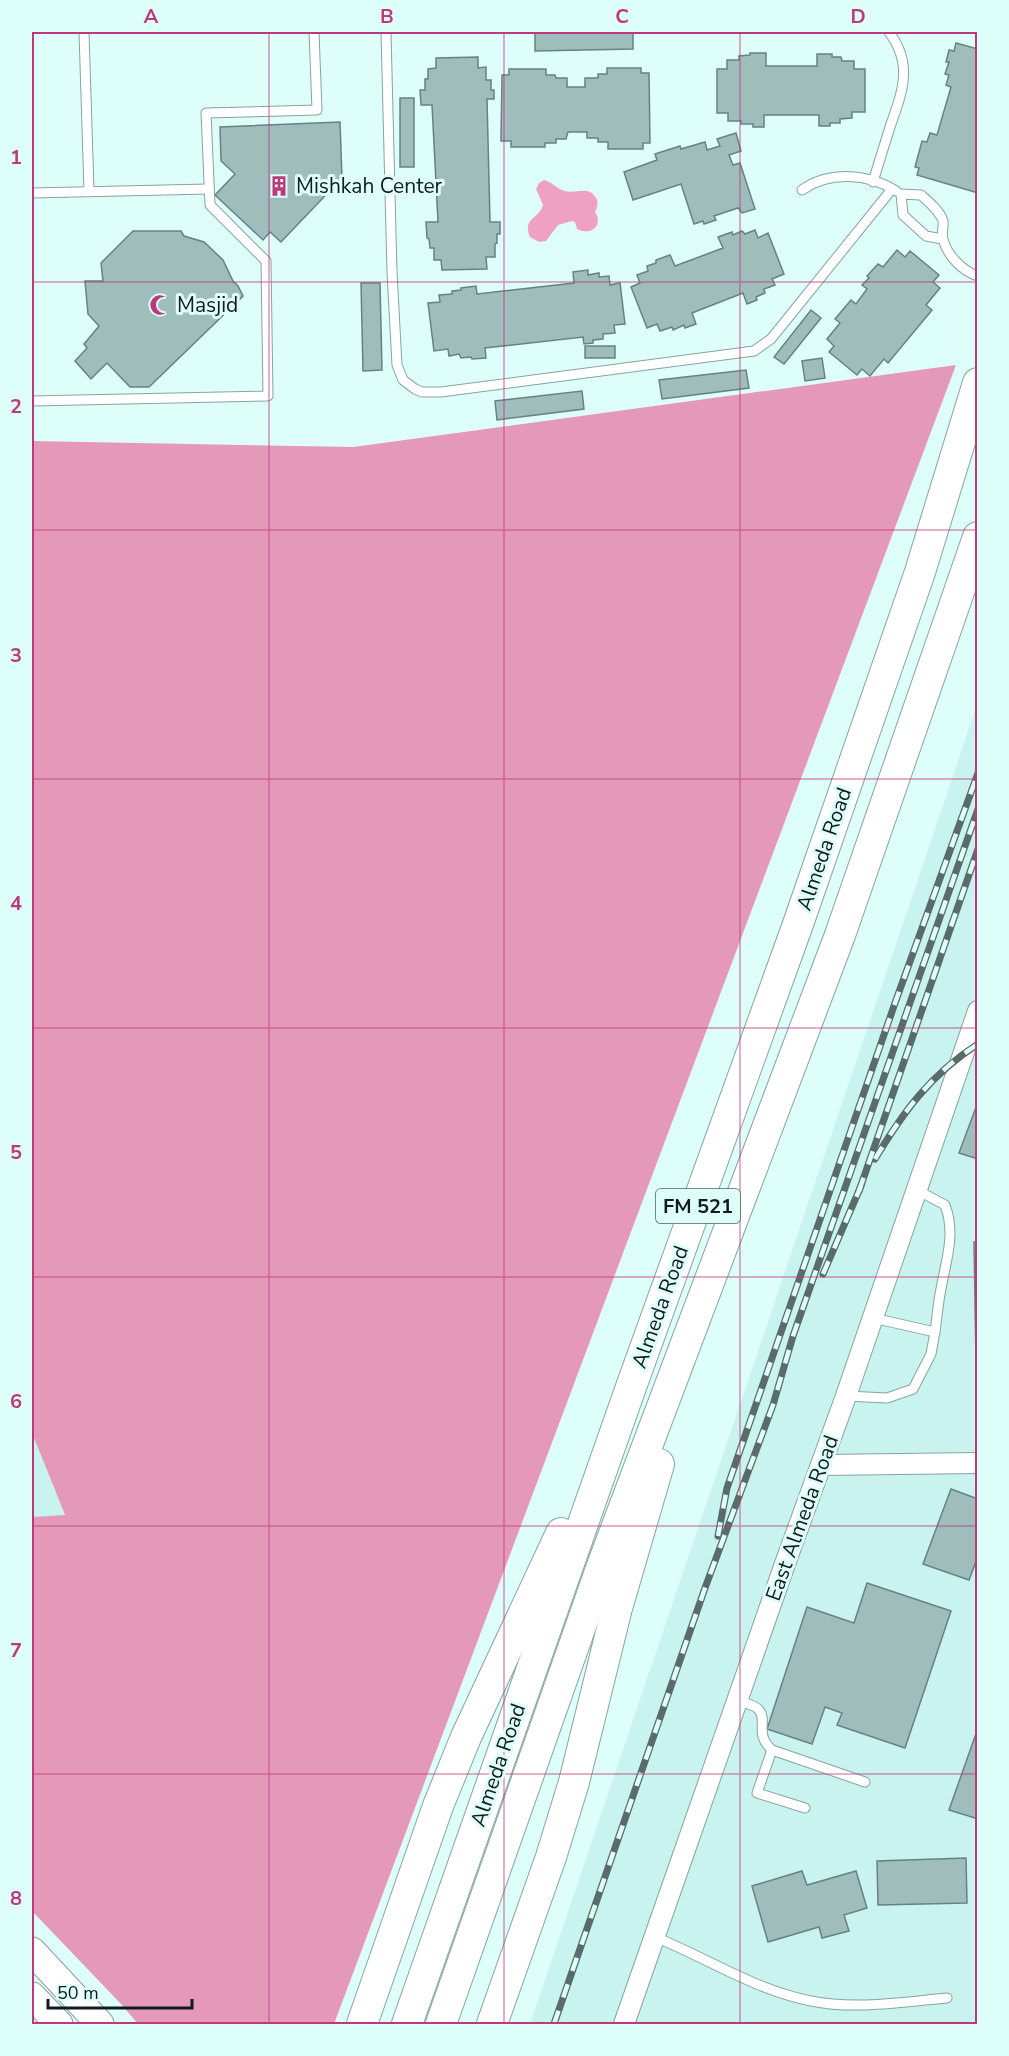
<svg xmlns="http://www.w3.org/2000/svg" width="1009" height="2056" font-family="'Nunito Sans',sans-serif">
<style>
.built{fill:#c9f3ee}
.forest{fill:#e599b9}
.water{fill:#eea1c1}
.building{fill:#9fbdba;stroke:#668380;stroke-width:1.5}
.lines{fill:none;stroke-linecap:round;stroke-linejoin:round}
.service-casing{stroke:#86a4a0;stroke-width:11}
.minor-casing{stroke:#86a4a0;stroke-width:22}
.secondary-casing{stroke:#86a4a0;stroke-width:29}
.primary-casing{stroke:#86a4a0;stroke-width:32}
.service{stroke:#fff;stroke-width:9}
.minor{stroke:#fff;stroke-width:20}
.secondary{stroke:#fff;stroke-width:27}
.primary{stroke:#fff;stroke-width:30}
.rail-casing{stroke:#596c69;stroke-width:7}
.rail{stroke:#defefa;stroke-width:4.5;stroke-dasharray:14;stroke-linecap:butt}
.grid{fill:none;stroke:#bd397c;stroke-width:1.5;stroke-opacity:0.55}
.labels{text-anchor:middle;dominant-baseline:central;stroke-width:6;stroke-linejoin:round;paint-order:stroke}
.shield{fill:#defefa;stroke:#4e605f;stroke-width:1.5}
.shield-label{font-size:20px;font-weight:bold;fill:#111d1c}
.poi-label{font-size:21px;fill:#111d1c;stroke:#defefa;text-anchor:start}
.street-label{font-size:21px;fill:#111d1c;stroke:#defefa}
.neatline{fill:none;stroke:#bd397c;stroke-width:2}
.grid-label{font-size:20px;text-anchor:middle;font-weight:bold;fill:#bd397c}
</style>
<rect width="100%" height="100%" fill="#defefa"/>
<!-- built -->
<g class="built">
<path d="M977,705V2024H530Z"/>
<path d="M32,1433L65,1516L32,1517Z"/>
</g>
<!-- forest -->
<path class="forest" d="M956,365L334,2024H138L121,2004L32,1911V1517L65,1515L32,1433V441L353,447Z"/>
<!-- water -->
<path class="water" d="M544,180C552,182 557,189 565,191C576,194 589,185 596,198C599,203 597,207 595,212C604,226 591,236 577,229L575,222L572,221L558,225L546,241L539,242L530,237C522,218 538,220 543,205L536,189L539,183Z"/>
<!-- building -->
<g class="building">
<path d="M535,32H633V49L535,51Z"/>
<path d="M956,43L978,49V193L917,175L919,168L915,167L922,141L927,142L930,133L937,135L951,87L946,85L949,75L945,74L949,62H946L949,50L954,51Z"/>
<path d="M750,53H766V66H817V54H832V57H841L842,61H854V69H865V112H852V118L840,119V123H830V126H819V115H764V127H753V124H741V121H728V113H717V69H727V60H739V56L750,55Z"/>
<path d="M478,57V68L486,67V80H491V90H494V99H487L490,222H500V234H497V243L495,244V257H486L487,269L442,270L441,260H434V248H430L429,239L427,238L426,222H438L432,105H421L420,90H425V79H428V69L436,68V58Z"/>
<path d="M607,68H641V73H649L650,143H643V149H608V142H598V138H587V132H568L566,139H556V143H545V147H511V141H501L502,75H509V69H546V75H555L556,78H567V87H585V78H598V74H607Z"/>
<rect x="400" y="98" width="14" height="69"/>
<path d="M340,122L342,178L281,242L270,232L263,240L215,195L235,174L221,161L220,127Z"/>
<path d="M736,133L741,151L729,155L733,165L740,163L755,209L742,213L738,208L714,216L716,220L704,224L703,221L694,224L681,184L633,200L624,172L657,160L655,154L680,146L681,149L705,142L707,150L720,146L717,139Z"/>
<path d="M755,230L758,238L768,233L784,274L772,279L775,285L764,289L765,293L756,297L757,300L747,304L743,293L692,313L696,324L685,328L684,325L673,330L672,327L660,331L657,324L647,328L631,287L640,283L637,275L648,271L647,266L656,263V260L670,255L675,266L723,248L718,237L732,232L733,235L742,231L745,234Z"/>
<path d="M133,231H181L184,236L204,242L223,260L233,281L238,286L243,296L149,387H130L107,363L91,379L75,361L87,348L84,344L99,326L88,314L85,281H103L101,263Z"/>
<path d="M897,250L905,257L910,251L939,275L933,282L940,288L926,305L932,310L888,363L884,359L870,376L862,369L857,375L829,352L834,346L827,339L840,323L835,319L851,300L856,304L867,289L862,285L869,278L867,276L878,264L883,267Z"/>
<path d="M588,270V275L599,273V277L609,276L610,285L620,283L625,324L614,325L615,333L603,334V339L593,340V343L584,344L583,337L485,348L486,358L472,359L471,357L461,358L459,354L449,356L448,349L434,351L428,303L440,302L439,295L452,294V291L461,290V288L476,286L477,294L574,283L573,272Z"/>
<path d="M361,283H380L382,370L363,371Z"/>
<path d="M811,310L821,318L784,364L774,357Z"/>
<rect x="585" y="346" width="30" height="12"/>
<path d="M822,358L825,378L805,381L802,361Z"/>
<path d="M746,370L749,388L662,399L659,380Z"/>
<path d="M582,391L584,409L497,420L495,401Z"/>
<path d="M978,1102V1159L959,1153Z"/>
<path d="M974,1242H978V1419H977Z"/>
<path d="M951,1489L978,1499V1556L969,1580L923,1564Z"/>
<path d="M867,1583L951,1611L905,1748L837,1725L842,1713L825,1707L812,1744L767,1729L807,1607L854,1623Z"/>
<path d="M978,1728V1819L949,1810Z"/>
<path d="M966,1858L967,1903L878,1905L877,1861Z"/>
<path d="M802,1871L807,1885L856,1871L867,1908L844,1915L849,1931L822,1938L819,1927L768,1942L752,1886Z"/>
</g>
<g class="lines">
<!-- service casing -->
<g class="service-casing">
<g id="service">
<path d="M84,32L89,191"/>
<path d="M386,32L392,272L397,365L403,380L415,389L422,392H441L754,351L771,339L892,189"/>
<path d="M873,182C879,162 885,143 891,124C903,90 913,64 889,32"/>
<path d="M802,190C829,171 868,173 896,191"/>
<path d="M32,193L208,189"/>
<path d="M942,239L926,236L903,215L901,194L921,195C929,202 940,211 943,221C944,226 941,234 943,239C947,255 962,271 978,276"/>
<path d="M32,401L268,396L266,261L210,205L206,113L317,110L314,32"/>
<path d="M873,1318L935,1332C937,1318 938,1303 941,1289C946,1260 956,1234 945,1205L917,1190"/>
<path d="M846,1396L887,1398L913,1389L931,1354L935,1332"/>
<path d="M738,1700C744,1703 755,1705 759,1710C768,1721 754,1734 772,1750L865,1782"/>
<path d="M772,1750L757,1793L805,1808"/>
<path d="M655,1937C707,1958 755,1990 811,2001C855,2010 903,2002 947,1998"/>
</g>
</g>
<!-- minor casing -->
<g class="minor-casing">
<g id="minor">
<path d="M822,1465L978,1463"/>
<path d="M624,2024L786,1561L846,1396L978,1011"/>
</g>
</g>
<!-- secondary casing -->
<g class="secondary-casing">
<g id="secondary">
<path d="M32,1951L100,2024"/>
<path d="M32,1996L59,2024"/>
</g>
</g>
<!-- primary casing -->
<g class="primary-casing">
<g id="primary">
<path d="M362,2024L438,1806L466,1737L561,1533"/>
<path d="M407,2024L631,1387L797,927L920,572L978,383"/>
<path d="M441,2024L603,1563L840,935L978,537"/>
<path d="M492,2024L551,1857L574,1782L617,1608L659,1464"/>
</g>
</g>
<!-- service -->
<use href="#service" class="service"/>
<!-- minor -->
<use href="#minor" class="minor"/>
<!-- secondary -->
<use href="#secondary" class="secondary"/>
<!-- primary -->
<use href="#primary" class="primary"/>
<!-- rail casing -->
<g class="rail-casing">
<g id="rail">
<path d="M875,1159C904,1111 930,1075 978,1044"/>
<path d="M859,1191L978,849"/>
<path d="M823,1274L861,1186"/>
<path d="M718,1536L727,1488L895,1003L978,773"/>
<path d="M554,2024L705,1588L773,1405L793,1336L978,809"/>
</g>
</g>
<!-- rail -->
<use href="#rail" class="rail"/>
</g>
<!-- grid -->
<path class="grid" d="M269,32V2024M504,32V2024M740,32V2024M32,282H978M32,530H978M32,779H978M32,1028H978M32,1277H978M32,1526H978M32,1774H978"/>
<!-- icons -->
<defs>
<g id="building-bare" transform="scale(1.62)"><path d="M-4-6H4V6H1V3H-1V6H-4ZM-2.5-4.3h1.7v1.8h-1.7ZM.8-4.3h1.7v1.8H.8ZM-2.5-1h1.7V.8h-1.7ZM.8-1h1.7V.8H.8Z" fill="#bd397c" stroke="#defefa" stroke-width="2.5" paint-order="stroke"/></g>
<g id="mosque-bare" transform="scale(1.62)"><path d="M3.5-4.9A6 6 0 1 0 3.5 4.9A5 5 0 1 1 3.5-4.9Z" fill="#bd397c" stroke="#defefa" stroke-width="2.5" paint-order="stroke"/></g>
</defs>
<g fill-rule="evenodd">
<use href="#building-bare" x="279" y="186"/>
<use href="#mosque-bare" x="160" y="305"/>
</g>
<g class="labels">
<!-- shield labels -->
<rect class="shield" x="656" y="1189" width="84" height="34" rx="4.5"/>
<g class="shield-label">
<text x="698" y="1206">FM 521</text>
</g>
<!-- poi labels -->
<g class="poi-label">
<text x="296" y="186">Mishkah Center</text>
<text x="177" y="305">Masjid</text>
</g>
<!-- street labels -->
<g class="street-label">
<text transform="translate(824 849) rotate(-71)">Almeda Road</text>
<text transform="translate(660 1307) rotate(-70)">Almeda Road</text>
<text transform="translate(802 1518) rotate(-70)">East Almeda Road</text>
<text transform="translate(498 1765) rotate(-71)">Almeda Road</text>
</g>
</g>
<!-- border -->
<rect width="1009" height="2056" fill="none" stroke="#defefa" stroke-width="66"/>
<!-- scale -->
<path d="M48 1999v9h144v-9" fill="none" stroke="#111d1c" stroke-width="3"/>
<text x="57" y="1999" font-size="18" fill="#111d1c" stroke="#defefa" stroke-width="4.5" paint-order="stroke">50 m</text>
<rect x="33" y="33" width="943" height="1990" class="neatline"/>
<g class="grid-label">
<text x="151" y="23">A</text>
<text x="387" y="23">B</text>
<text x="622" y="23">C</text>
<text x="858" y="23">D</text>
<text x="16" y="164">1</text>
<text x="16" y="413">2</text>
<text x="16" y="662">3</text>
<text x="16" y="910">4</text>
<text x="16" y="1159">5</text>
<text x="16" y="1408">6</text>
<text x="16" y="1657">7</text>
<text x="16" y="1905">8</text>
</g>
</svg>
